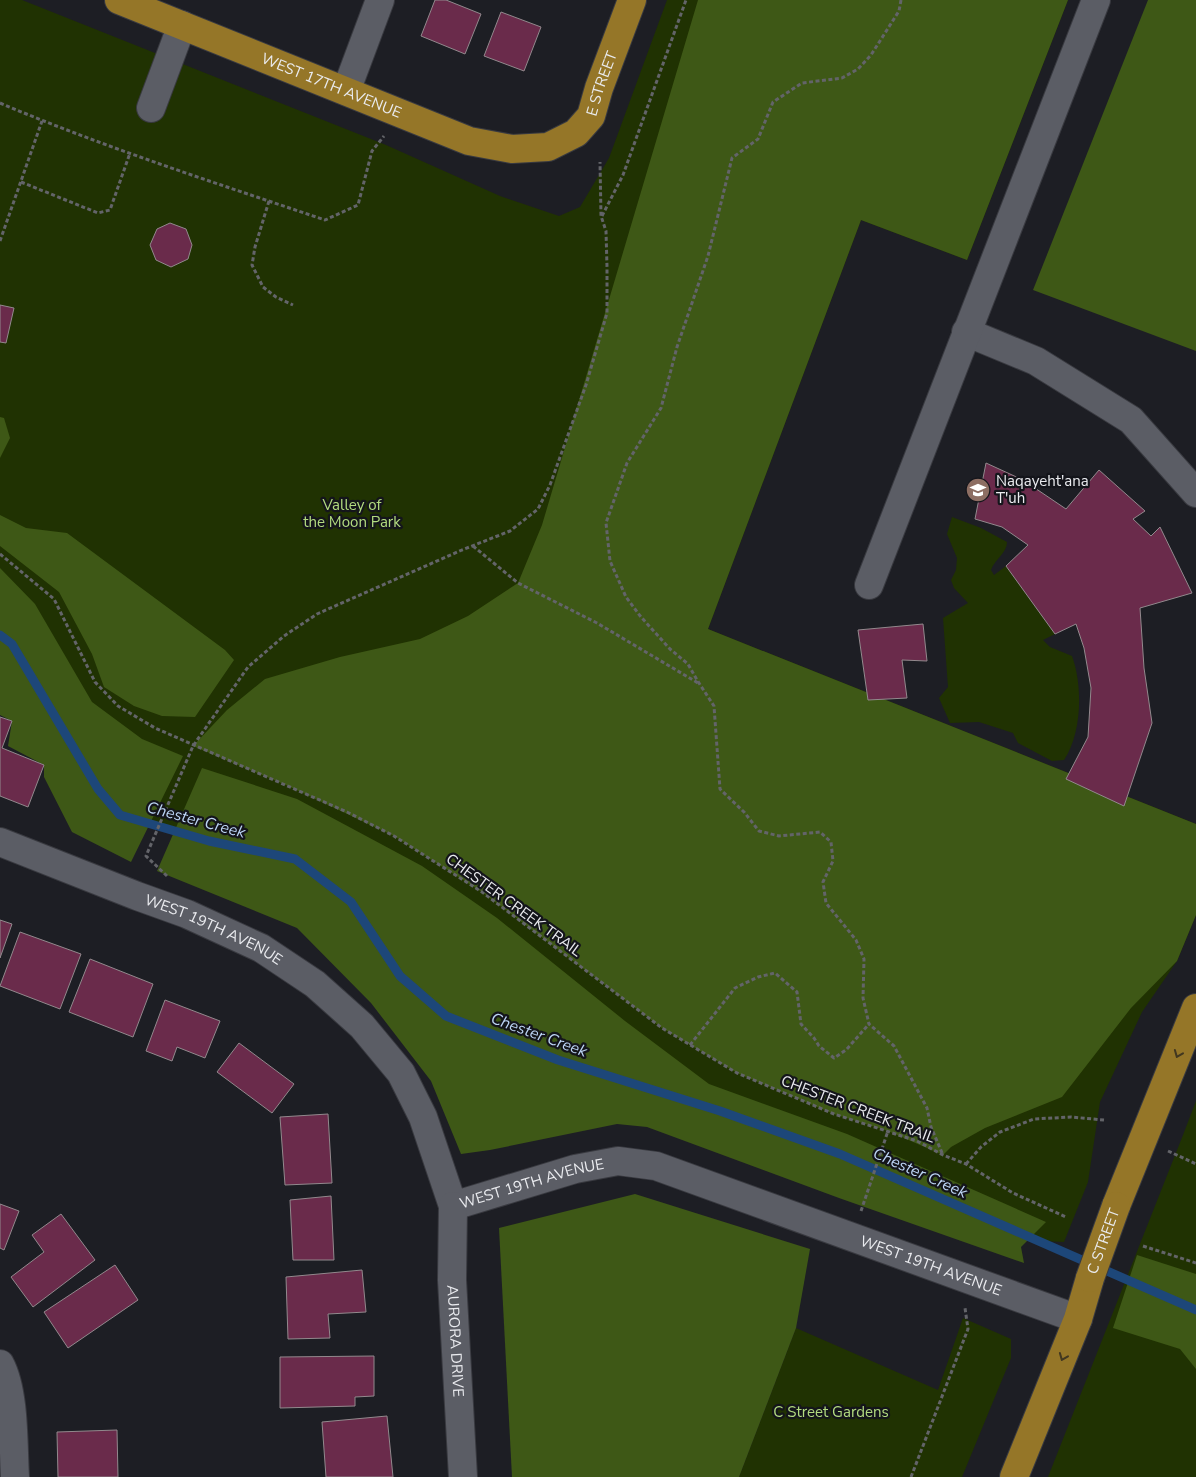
<svg xmlns="http://www.w3.org/2000/svg" width="1196" height="1477" font-family="'Nunito Sans',sans-serif">
<style>
.green{fill:#203202}
.forest{fill:#3e5816}
.lines{fill:none;stroke-linecap:round;stroke-linejoin:round}
.stream{stroke:#1d4779;stroke-width:9}
.building{fill:#6a2b4b;stroke:#92898d}
.minor-casing{stroke:#393a40;stroke-width:30}
.major-casing{stroke:#393a40;stroke-width:30}
.path{stroke:#636469;stroke-width:3;stroke-dasharray:4 2.5;stroke-linecap:butt}
.minor{stroke:#5b5d65;stroke-width:28}
.major{stroke:#957628;stroke-width:28}
.major-bridge-casing{stroke:#393a40;stroke-width:30;stroke-linecap:butt}
.major-bridge{stroke:#957628;stroke-width:28}
.oneway{stroke:#413720}
.labels{text-anchor:middle;dominant-baseline:central;stroke-width:4.5;stroke-linejoin:round;paint-order:stroke}
.street-label{font-size:15px;fill:#eaebef;stroke:#14151b}
.poi-label{font-size:15px;fill:#eaebef;stroke:#14151b;text-anchor:start}
.park-label{font-size:15px;fill:#b3dc80;stroke:#14151b}
.water-label{font-size:16px;font-style:italic;fill:#bcd4f4;stroke:#14151b}
</style>
<rect width="100%" height="100%" fill="#1d1e24"/>
<!-- green -->
<g class="green">
<path d="M0,0H22L386,145L500,196L559,216L580,207L609,158L667,0H1068L967,260L861,220L708,629L1196,824V915L1177,961L1142,1012L1100,1102L1088,1182L1064,1242L1042,1241L840,1154L209,841L120,815L0,635Z"/>
<path d="M952,517L981,528L1007,542C1007,553 995,559 991,570L994,575L1006,566L1055,634L1043,640L1050,647L1072,656C1083,686 1082,733 1064,760L1052,761L1018,743L1013,733L979,722L950,723L939,698L948,687L943,618L968,603L954,588L951,580L956,570L957,558L947,534Z"/>
<path d="M1196,1101V1477H1048L1183,1135Z"/>
<path d="M963,1318L1011,1339V1358L962,1477H739L796,1328L938,1390Z"/>
</g>
<!-- forest -->
<g class="forest">
<path d="M698,0H1068L967,260L861,220L708,629L1196,824V915L1177,961L1131,1008L1062,1097L985,1128L951,1147L943,1155L888,1131L834,1114L737,1073L662,1028L482,892L394,836L286,785L193,746L227,710L265,679L340,657L420,639L468,616L518,583L542,525Z"/>
<path d="M1148,0H1196V351L1033,290Z"/>
<path d="M0,417L4,418L10,438L0,458Z"/>
<path d="M0,515L26,528L67,533L225,650L234,660L195,717L162,716L134,706L104,687L92,654L59,592L0,546Z"/>
<path d="M0,568L35,604L92,702L142,739L183,756L131,862L72,832L44,777V765L8,746L12,721L0,715Z"/>
<path d="M202,768L297,799L422,866L497,918L625,1021L709,1084L847,1134L1046,1222L1021,1247L1024,1263L839,1198L647,1127L617,1124L490,1150L461,1154L431,1081L371,1003L297,928L157,871Z"/>
<path d="M635,1194L810,1249L796,1328L739,1477H512L499,1228Z"/>
<path d="M1137,1255L1196,1274V1369L1180,1349L1113,1328Z"/>
</g>
<g class="lines">
<!-- stream -->
<path class="stream" d="M0,635L12,644L98,789L120,815L209,841L295,859L351,902L400,976L446,1016L558,1060L720,1111L840,1154L1196,1310"/>
</g>
<!-- building -->
<g class="building">
<path d="M435,0H446L481,14L465,54L421,36Z"/>
<path d="M501,12L541,27L524,71L484,56Z"/>
<path d="M170,223L186,229L192,245L188,259L171,267L156,260L150,245L157,229Z"/>
<path d="M0,305L14,308L6,343L0,342Z"/>
<path d="M986,463L1023,480L1066,509L1099,470L1145,511L1133,519L1151,536L1160,527L1192,593L1140,608L1144,668L1152,723L1124,806L1066,779L1088,737L1091,688L1084,648L1076,624L1055,634L1006,566L1028,545L1002,527L975,519Z"/>
<path d="M923,624L927,661L902,660L907,698L868,700L858,630Z"/>
<path d="M0,717L12,721L2,748L44,765L28,807L0,796Z"/>
<path d="M0,920L12,924L0,958Z"/>
<path d="M20,932L81,954L60,1009L0,986Z"/>
<path d="M90,959L153,984L133,1037L69,1012Z"/>
<path d="M165,1000L220,1021L205,1058L177,1047L172,1061L146,1051Z"/>
<path d="M239,1043L294,1084L272,1113L217,1072Z"/>
<path d="M328,1114L332,1183L285,1185L280,1117Z"/>
<path d="M331,1196L334,1260H293L290,1200Z"/>
<path d="M0,1204L19,1211L4,1250L0,1248Z"/>
<path d="M61,1214L95,1260L33,1307L11,1277L44,1252L32,1235Z"/>
<path d="M115,1265L138,1300L68,1348L44,1312Z"/>
<path d="M362,1270L366,1312L328,1314L330,1338L288,1339L286,1277Z"/>
<path d="M374,1356V1396L355,1397V1406L280,1408V1357Z"/>
<path d="M387,1416L393,1477H326L322,1422Z"/>
<path d="M117,1430L118,1477H58L57,1432Z"/>
</g>
<g class="lines">
<!-- minor casing -->
<g class="minor-casing">
<g id="minor">
<path d="M346,91L380,0"/>
<path d="M151,108L182,25"/>
<path d="M966,332L1036,361L1131,420L1196,493"/>
<path d="M869,585L1096,0"/>
<path id="s1" d="M0,842L137,896L187,914L261,948L315,984L362,1026L401,1073L423,1117L453,1206L575,1169L618,1161L656,1166L1078,1319"/>
<path id="s2" d="M453,1206L452,1280L463,1477"/>
<path d="M0,1364C15,1392 13,1445 15,1477"/>
</g>
</g>
<!-- major casing -->
<g class="major-casing">
<g id="major">
<path id="s3" d="M119,0L469,141L512,149L548,147L576,133L591,116L599,88L632,0"/>
<path d="M1116,1206L1196,1008"/>
<path d="M1014,1477L1078,1319L1090,1278"/>
</g>
</g>
<!-- path -->
<g class="path">
<path d="M901,0L899,11L871,55L858,69L842,78L802,83L773,102L758,139L732,158L708,256L677,347L661,408L627,463L606,523L610,561L626,597L641,617L670,649L688,664L697,680L714,706L720,789L744,812L759,831L779,836L820,832L831,842L833,861L823,882L826,903L856,940L864,959L863,998L869,1024L894,1046L927,1108L931,1127L943,1155"/>
<path d="M0,103C106,148 216,183 325,220L358,205L372,151L384,136"/>
<path d="M21,182L98,213L110,210L130,153"/>
<path d="M269,201L255,247L252,265L263,287L276,297L293,305"/>
<path d="M602,216L623,175L686,0"/>
<path d="M0,241L42,121"/>
<path d="M473,546L518,583L597,623L698,683"/>
<path d="M0,554L54,599L95,682L118,706L155,728L347,812L394,836L482,892L662,1028L737,1073L834,1114L917,1141L943,1155L966,1164L1013,1193L1066,1217"/>
<path d="M167,876L146,856L193,746L248,667L284,636L317,614L462,550L510,531L538,509L550,485L586,385L607,313V267L606,231L601,216L600,162"/>
<path d="M690,1045L735,988L758,977L775,973L797,992L801,1024L814,1038L819,1046L834,1058L846,1050L869,1024"/>
<path d="M1168,1151L1196,1164"/>
<path d="M966,1164L981,1147L1000,1132L1034,1119L1071,1117L1104,1120"/>
<path d="M861,1211L888,1131"/>
<path d="M1143,1246L1196,1263"/>
<path d="M911,1477L968,1329L965,1308"/>
</g>
<!-- minor -->
<use href="#minor" class="minor"/>
<!-- major -->
<use href="#major" class="major"/>
<!-- major-bridge casing -->
<g class="major-bridge-casing">
<g id="major-bridge">
<path id="s4" d="M1090,1278L1116,1206"/>
</g>
</g>
<!-- major-bridge -->
<use href="#major-bridge" class="major-bridge"/>
</g>
<!-- one-way arrows -->
<defs><path id="oneway-chevron" d="M-2-3.5L2.5 0L-2 3.5" fill="none" stroke-width="1.6" stroke-linecap="round" stroke-linejoin="round" transform="scale(1.25)"/></defs>
<g class="oneway">
<use href="#oneway-chevron" transform="translate(1178 1054) rotate(112)"/>
<use href="#oneway-chevron" transform="translate(1063 1357) rotate(112)"/>
</g>
<!-- icons -->
<defs>
<g id="school-disc" transform="scale(1.25)"><circle r="9.5" fill="#8d6e63" stroke="#14151b"/><path d="M0-5L7-2L0 1L-7-2ZM-4 1L0 2.5L4 1V4Q0 6-4 4Z" fill="#fff"/></g>
</defs>
<g fill-rule="evenodd">
<use href="#school-disc" x="978" y="490"/>
</g>
<g class="labels">
<!-- street labels -->
<g class="street-label">
<text stroke="none"><textPath href="#s3" startOffset="545">E STREET</textPath></text>
<text stroke="none"><textPath href="#s3" startOffset="229">WEST 17TH AVENUE</textPath></text>
<text transform="translate(514 905) rotate(36)">CHESTER CREEK TRAIL</text>
<text stroke="none"><textPath href="#s1" startOffset="231">WEST 19TH AVENUE</textPath></text>
<text transform="translate(858 1109) rotate(21)">CHESTER CREEK TRAIL</text>
<text stroke="none"><textPath href="#s1" startOffset="696">WEST 19TH AVENUE</textPath></text>
<text stroke="none"><textPath href="#s4" startOffset="39">C STREET</textPath></text>
<text stroke="none"><textPath href="#s1" startOffset="1116">WEST 19TH AVENUE</textPath></text>
<text stroke="none"><textPath href="#s2" startOffset="135">AURORA DRIVE</textPath></text>
</g>
<!-- poi labels -->
<g class="poi-label">
<text x="996" y="481">Naqayeht'ana<tspan x="996" dy="17">T'uh</tspan></text>
</g>
<!-- park labels -->
<g class="park-label">
<text x="352" y="505">Valley of<tspan x="352" dy="17">the Moon Park</tspan></text>
<text x="831" y="1412">C Street Gardens</text>
</g>
<!-- water labels -->
<g class="water-label">
<text transform="translate(196 820) rotate(15)">Chester Creek</text>
<text transform="translate(539 1035) rotate(20)">Chester Creek</text>
<text transform="translate(920 1173) rotate(24)">Chester Creek</text>
</g>
</g>
</svg>
